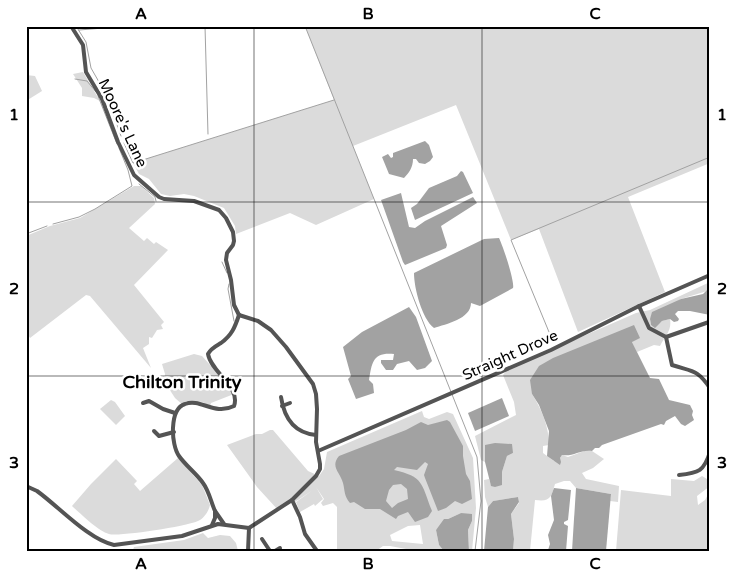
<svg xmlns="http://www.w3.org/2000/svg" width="736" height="577" font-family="'Varela Round',sans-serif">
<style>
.green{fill:#dbdbdb;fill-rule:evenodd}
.water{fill:#a2a2a2;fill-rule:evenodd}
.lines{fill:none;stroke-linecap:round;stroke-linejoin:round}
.stream{stroke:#a2a2a2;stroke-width:1}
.street{stroke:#545454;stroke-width:4}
.grid{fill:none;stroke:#000;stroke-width:1;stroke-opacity:0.55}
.labels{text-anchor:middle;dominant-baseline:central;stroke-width:5;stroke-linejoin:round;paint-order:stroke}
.street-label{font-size:15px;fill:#000;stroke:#fff}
.quarter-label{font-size:18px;font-weight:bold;fill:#000;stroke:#fff}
.neatline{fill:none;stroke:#000;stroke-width:2}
.grid-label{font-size:16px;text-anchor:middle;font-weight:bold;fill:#000}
</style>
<rect width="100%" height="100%" fill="#fff"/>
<!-- green -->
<g class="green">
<path d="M305,26H710V163L628,197L665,292L578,332L539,229L511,240L456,105L353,146L374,199L316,225L290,213L236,234L235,226L224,208L194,196L184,194L170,196L161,194L149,179L139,174L133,163L334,100Z"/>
<path d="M83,72L100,101L94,98L82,96V88L73,74Z"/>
<path d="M26,75L35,76L42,91L26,101Z"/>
<path d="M134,186H141L154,198L155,204L129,228L144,241L147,238L154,244L156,242L168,250L134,285L164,322L161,325L163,329L157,330L152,338L149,337V344L143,348L151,368L90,296L86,295L30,338L26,331V236L50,226L80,218Z"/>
<path d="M710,282V287L707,291L681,299L650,319L651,325L655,327L662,321L670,319C672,331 665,336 660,346L654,345L637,352L632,342L532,394C542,410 549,427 549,445L543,446V453L554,461L560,458L562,455L568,457L587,450L592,451L604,459L593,468L582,473L586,479L619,486L618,502L610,501L611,494L576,488L570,481H564L555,484C551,498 550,502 535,500L530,551H513L514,539L511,514L519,503L518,497L493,501L488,507L485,497L484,480L489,479L491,485L502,472L507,456L513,453L485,445V462L481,460L475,436L516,415L514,402L503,375L508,369L636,313L650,310Z"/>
<path d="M194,354L202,356L211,366H213L234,394L211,403L210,407L203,402L186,401L185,404L183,405L175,398L164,381L165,374L162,364Z"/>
<path d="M111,400L115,402L125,416L116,425L100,409Z"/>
<path d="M422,411L424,417L429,419L447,412L453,414L473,458L476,508L472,551H469L468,530L472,521L461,513L448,519L436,530L439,545L444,551H417L390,546H383L376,551H337V507L333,503L323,506L321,503L324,499L316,487L323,499L315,506L314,504L300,512L296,502L313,490L295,502L293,499L278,510L257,487L227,445L256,434H262L270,430H273L308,471L319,476L324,469L327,452ZM420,525L423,544L392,541L390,535L408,526Z"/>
<path d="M178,458L202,485L210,505C209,510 205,517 200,520C191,526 118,537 109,534C98,531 81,514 72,506L91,484L116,459L137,481L134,484L140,491Z"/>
<path d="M710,475V486L697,496L698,505L705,500L710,491V551H616L621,490L671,496V479L694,481L702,476L707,479Z"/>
<path d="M203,533L208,538L220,535L230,536L236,543L238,551L133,550L134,547L184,540Z"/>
</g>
<!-- water -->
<g class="water">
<path d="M425,141L429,145L433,157L430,161L425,164L419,163L416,159H413C413,167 409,173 404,178L389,174L382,157L388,154L391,158L393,157V153Z"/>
<path d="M461,171L463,172L473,193L415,220L411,208L417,204L429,188L457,176Z"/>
<path d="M401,193L409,227L415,228L425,221L473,197L477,203L441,226L447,245L446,248L405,265L403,262L381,200Z"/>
<path d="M499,238C503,246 515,282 513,288L480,306L471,303C471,319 446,324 434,328C422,319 414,288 414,273L484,239Z"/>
<path d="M710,287V315L690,311H678L675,314L679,319L678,321L674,322L670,319L662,321L655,328L651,325L650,319L652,312L681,299L703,294Z"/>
<path d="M409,307L416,317L432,361L425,368L417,370L409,361L397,364L393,370H386L381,363V360H393L394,354C373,352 372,362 369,380L373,384L374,393L356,399L348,379L351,376L343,347L362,332Z"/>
<path d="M634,325L640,338L632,342L650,378L659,379L669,400L690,405L693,411L692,415L694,420L685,426L681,424L675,416L666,421L664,425L661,424L602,445L599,448H595L592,451C581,449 573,457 562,455L560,458L561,462L560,465L547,456L549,431L539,405L532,394L530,380L539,366L553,358Z"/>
<path d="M502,398L509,416L475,431L468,413Z"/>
<path d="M447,420L450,422L463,446V456L466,474L470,481L472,499L462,504L455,501L446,508L438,511L425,478L424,475L428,464L425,462L417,470L397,467L394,470C424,477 421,483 432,511L428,517L415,522L408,512L398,516L396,519L380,509H365L354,502L350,503C344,496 345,491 343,483C340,472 330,467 339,456L406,430L421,422L428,425ZM401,484L407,489L408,499L398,503L392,508L386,501L389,490L393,485Z"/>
<path d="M495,443L512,444L513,453L507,456L502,472V485L495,487L491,486L485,462V445Z"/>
<path d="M554,488L571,490L568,520L564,522V524L568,526L566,551H540L541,549L548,550L550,544L548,535L554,520L551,496Z"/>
<path d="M576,488L611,494L606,551H572Z"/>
<path d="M518,497L519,502L511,514L514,539L513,551H484L488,507L493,501Z"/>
<path d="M461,513L472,514V521L468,530L469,551H444L439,545L436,530L444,519H448Z"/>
</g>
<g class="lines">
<!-- stream -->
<g class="stream">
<path d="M76,26L86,42L91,68L107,96L121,136"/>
<path d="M205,26L208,134"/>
<path d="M305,26L477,457L481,501L475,551"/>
<path d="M79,30L128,26"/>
<path d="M75,79L87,81L96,92"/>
<path d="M98,96L117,144"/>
<path d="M124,143L133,163L334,100"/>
<path d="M139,184L155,197L156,201"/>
<path d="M53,224L79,217L95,209L132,186L128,170L119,148"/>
<path d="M26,234L47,226"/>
<path d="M222,262L227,273"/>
<path d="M229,284L228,289L234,321"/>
<path d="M549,332L511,240L710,157"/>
</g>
<!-- street -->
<g class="street">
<path d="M71,26L83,45L86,72L102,99L118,142L134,175L159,197L164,199L194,201L219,210L226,218L233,232L234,241L233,245L227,253L226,260L231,280L234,305L239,315"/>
<path d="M639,306L649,328L666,337L672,365C693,372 697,369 710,388"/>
<path d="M666,337L709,322"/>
<path d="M281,397C284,417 294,433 316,435"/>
<path d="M143,403L149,401L163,409L175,413"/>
<path d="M282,406L290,403"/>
<path d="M154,431L159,436L174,432"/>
<path d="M318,451L551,350L639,306L710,275"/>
<path d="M679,475C699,473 704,471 710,452"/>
<path d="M26,486L37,491C58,506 89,540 114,545L182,536L218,524L249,528L292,500L316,476L320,469V464L316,442L317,409L316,394L313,384L286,347L271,330L258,321L239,315"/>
<path d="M292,500L300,517L305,534L317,551"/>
<path d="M215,511C211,502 209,491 203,483C196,473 186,466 179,456C171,445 169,409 185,404C201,398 214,416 234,406C241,387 211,372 208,354C211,348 216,346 221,343C232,335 235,327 239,315"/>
<path d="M212,525L215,518V511L224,524"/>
<path d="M262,539L270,551"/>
<path d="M248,551L249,528"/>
<path d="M275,551L280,548"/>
</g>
</g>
<!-- grid -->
<path class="grid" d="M254,26V551M482,26V551M26,202H710M26,376H710"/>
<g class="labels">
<!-- street labels -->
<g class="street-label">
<text transform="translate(123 123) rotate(65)">Moore's Lane</text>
<text transform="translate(510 355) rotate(-24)">Straight Drove</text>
</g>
<!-- quarter labels -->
<g class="quarter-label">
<text x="182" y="382">Chilton Trinity</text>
</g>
</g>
<!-- border -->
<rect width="736" height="577" fill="none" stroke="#ffffff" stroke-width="55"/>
<rect x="28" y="28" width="680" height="522" class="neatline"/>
<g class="grid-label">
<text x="141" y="19">A</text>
<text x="368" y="19">B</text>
<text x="595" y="19">C</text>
<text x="14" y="120">1</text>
<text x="722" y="120">1</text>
<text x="14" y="294">2</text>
<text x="722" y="294">2</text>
<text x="14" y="468">3</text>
<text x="722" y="468">3</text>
<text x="141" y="569">A</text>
<text x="368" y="569">B</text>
<text x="595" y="569">C</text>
</g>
</svg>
